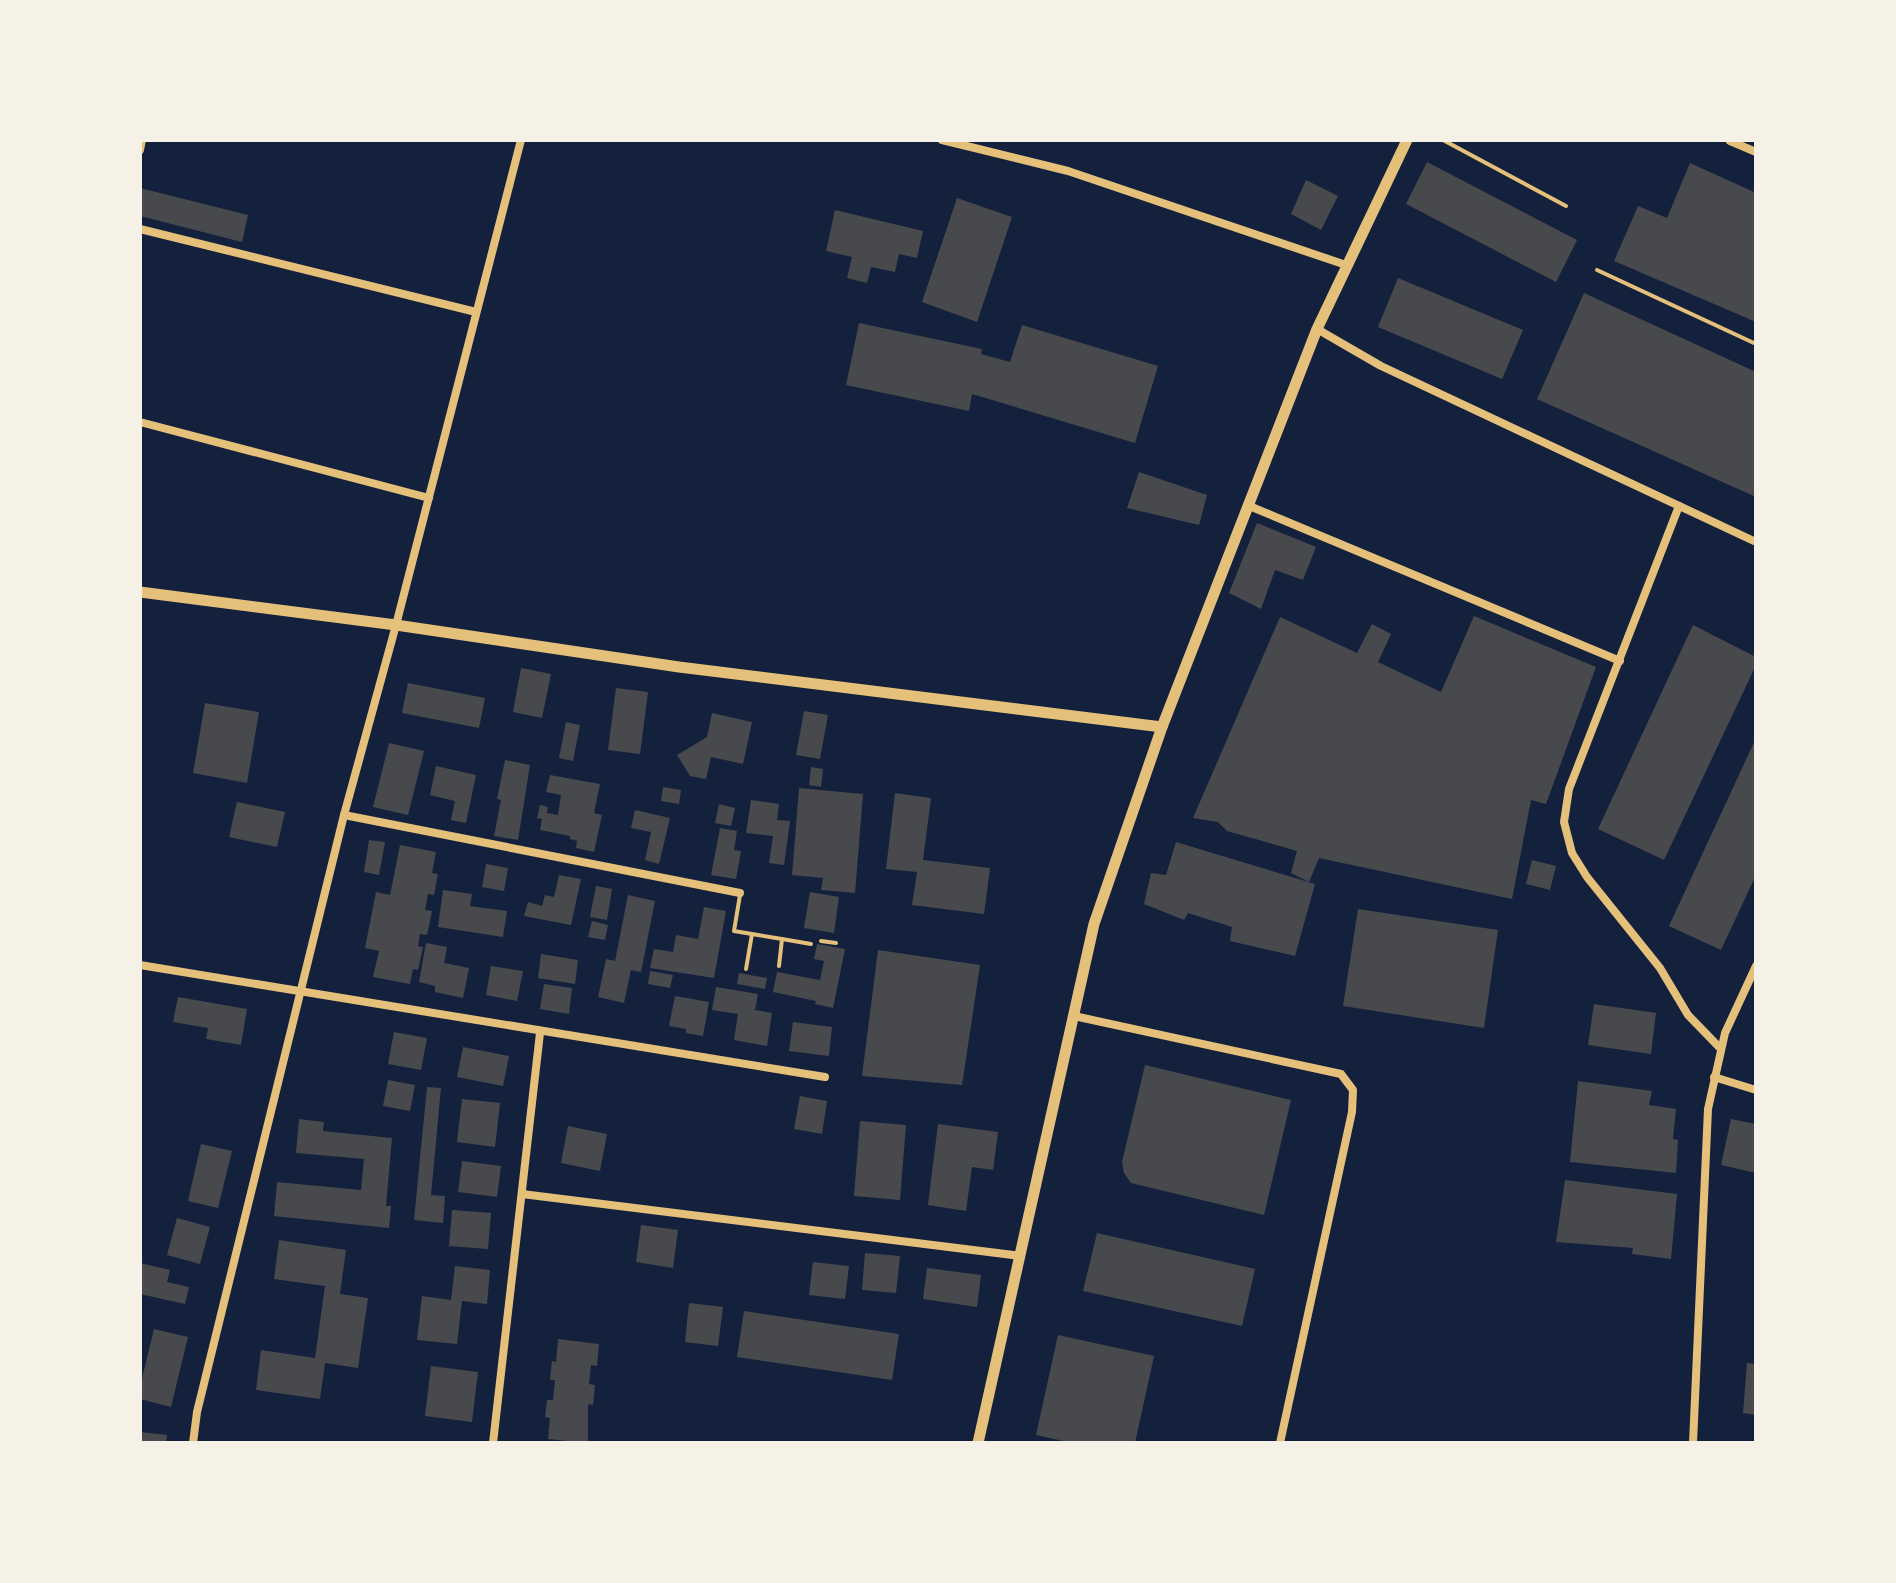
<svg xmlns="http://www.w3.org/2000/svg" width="1896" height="1583" font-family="Signika,sans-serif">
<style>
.building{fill:#48494c}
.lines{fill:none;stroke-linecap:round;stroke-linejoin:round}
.path{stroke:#e5c07b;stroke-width:4}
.service{stroke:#e5c07b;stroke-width:4}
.minor{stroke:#e5c07b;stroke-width:8}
.tertiary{stroke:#e5c07b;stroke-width:11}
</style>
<rect width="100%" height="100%" fill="#14213d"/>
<!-- building -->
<g class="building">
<path d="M1427,162L1577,240L1556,282L1406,204Z"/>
<path d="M1690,163L1756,193V322L1614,261L1638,206L1667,218Z"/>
<path d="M1306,180L1338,196L1321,230L1291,214Z"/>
<path d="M140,188L248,215L242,242L140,216Z"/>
<path d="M957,198L1012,217L977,322L922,302Z"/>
<path d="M835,210L923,231L917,258L899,254L895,272L871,267L867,283L847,278L852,257L826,251Z"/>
<path d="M1398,278L1523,330L1502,379L1378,327Z"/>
<path d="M1584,293L1756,372V497L1537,399Z"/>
<path d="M859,323L982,349L981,354L1010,362L1022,325L1158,366L1135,443L972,394L969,411L846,385Z"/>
<path d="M1139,472L1207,495L1199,525L1127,508Z"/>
<path d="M1257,523L1316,547L1303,580L1275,570L1261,609L1229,593Z"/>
<path d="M1474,616L1596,667L1546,804L1531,800L1512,899L1319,858L1309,882L1291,873L1297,851L1227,831L1218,822L1193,818L1280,617L1357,653L1372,624L1391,634L1378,662L1441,692Z"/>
<path d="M1693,625L1756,657V665L1664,860L1598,829Z"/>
<path d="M521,668L551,674L542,718L513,712Z"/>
<path d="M408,683L485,698L479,728L402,713Z"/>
<path d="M616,688L648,692L640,754L608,750Z"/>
<path d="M205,703L259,712L247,783L193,773Z"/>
<path d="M804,711L828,715L820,759L796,755Z"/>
<path d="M712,713L752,722L743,764L711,757L706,779L690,776L677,755L707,737Z"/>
<path d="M566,722L580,725L573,761L559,758Z"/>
<path d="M1756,738V875L1721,950L1669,926Z"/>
<path d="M389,743L424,751L408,815L373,807Z"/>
<path d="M505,760L530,765L518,840L494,836L501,800L497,799Z"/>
<path d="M436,766L476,775L466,823L451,820L455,801L430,795Z"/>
<path d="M811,767L823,769L821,787L809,785Z"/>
<path d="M550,775L600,784L594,813L602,815L594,852L576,848L577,841L570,839V836L540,830L542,819L537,818L540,805L548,807L547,813L558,815L561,795L546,792Z"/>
<path d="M663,787L681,790L679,804L661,801Z"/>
<path d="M799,788L863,794L855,893L821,890L823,878L792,875Z"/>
<path d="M895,793L931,798L923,860L990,868L984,914L912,905L917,872L886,869Z"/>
<path d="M751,800L779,804L777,820L790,821L784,865L769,863L773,836L746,833Z"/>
<path d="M237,802L285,812L277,847L229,837Z"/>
<path d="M719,804L735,808L731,826L715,823Z"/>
<path d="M635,810L670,818L659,864L645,860L651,832L631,828Z"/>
<path d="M720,828L737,831L734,850L741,851L736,879L711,875Z"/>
<path d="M369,840L385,842L379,875L364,872Z"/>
<path d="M1176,842L1315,884L1295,956L1230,941L1232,927L1188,913L1184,920L1144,904L1151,873L1166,875Z"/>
<path d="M400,845L436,852L432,873L438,874L434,895L428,894L425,910L432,911L427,935L420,934L418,946L423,947L418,970L413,969L410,984L373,977L379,951L365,948L376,892L390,895Z"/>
<path d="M1532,860L1556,866L1550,890L1526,884Z"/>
<path d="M486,864L508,868L504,891L482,887Z"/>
<path d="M559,875L581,879L571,925L524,916L528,902L542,906L545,895L554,897Z"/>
<path d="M596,886L612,889L607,920L590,917Z"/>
<path d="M443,890L472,894L470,906L507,911L503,937L438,927Z"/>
<path d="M810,892L839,897L834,933L804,928Z"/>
<path d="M628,895L655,901L641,972L631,970L624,1003L598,997L606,959L615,961Z"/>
<path d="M704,907L726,911L714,978L650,968L654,949L673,952L676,935L698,939Z"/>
<path d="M1358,909L1498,930L1484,1028L1343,1006Z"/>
<path d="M592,921L608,925L605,940L588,937Z"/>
<path d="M426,943L447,947L444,963L469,968L463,998L435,992V986L419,982Z"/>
<path d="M817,944L845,949L833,1008L815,1004L816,1001L773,992L777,972L820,980L824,961L814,959Z"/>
<path d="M878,950L980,965L962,1085L862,1076Z"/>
<path d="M541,954L578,960L575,984L538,978Z"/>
<path d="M491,966L523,971L517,1001L486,995Z"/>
<path d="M650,971L673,975L670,988L648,984Z"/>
<path d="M739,973L767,978L765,989L737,984Z"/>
<path d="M544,984L572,988L569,1014L540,1009Z"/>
<path d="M716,987L758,994L755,1010L772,1013L767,1046L734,1040L738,1014L712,1010Z"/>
<path d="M675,996L709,1002L703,1036L686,1033V1029L669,1026Z"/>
<path d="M178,997L247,1009L241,1045L206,1039L208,1028L173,1022Z"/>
<path d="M1594,1004L1656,1013L1651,1054L1588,1045Z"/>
<path d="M793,1022L832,1027L829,1056L789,1051Z"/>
<path d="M394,1032L427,1038L421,1070L388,1064Z"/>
<path d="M463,1047L509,1056L503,1086L457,1077Z"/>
<path d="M1145,1065L1291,1100L1264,1215L1131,1183L1124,1173L1122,1162Z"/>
<path d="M388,1080L415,1085L410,1111L383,1106Z"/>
<path d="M1578,1081L1652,1091L1649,1105L1676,1109L1673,1139L1678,1140L1676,1173L1570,1162Z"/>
<path d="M427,1087L441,1088L431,1195L445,1196L443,1223L414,1220Z"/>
<path d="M800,1096L827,1101L822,1134L794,1129Z"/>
<path d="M462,1099L500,1103L495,1147L457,1142Z"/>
<path d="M299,1119L324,1122L323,1131L392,1138L386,1206H391L389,1228L274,1216L277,1182L361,1190L364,1159L296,1153Z"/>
<path d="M1731,1119L1756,1124V1173L1721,1165Z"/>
<path d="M860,1121L906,1125L900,1200L854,1196Z"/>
<path d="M938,1124L998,1132L993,1170L972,1167L966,1211L928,1205Z"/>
<path d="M568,1126L607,1134L600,1171L561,1163Z"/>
<path d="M201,1144L232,1151L218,1208L188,1201Z"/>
<path d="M462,1161L501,1166L497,1197L458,1192Z"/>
<path d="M1565,1180L1677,1194L1671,1259L1632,1254L1633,1248L1556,1242Z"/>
<path d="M452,1210L491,1213L488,1249L449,1246Z"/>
<path d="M177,1218L210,1227L200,1264L167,1255Z"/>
<path d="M641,1225L678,1230L673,1268L636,1262Z"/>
<path d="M1097,1233L1255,1269L1242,1326L1083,1291Z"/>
<path d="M279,1240L346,1250L340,1294L368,1298L358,1368L325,1363L320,1399L256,1390L261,1350L315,1358L325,1286L274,1279Z"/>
<path d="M865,1253L900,1256L896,1293L862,1290Z"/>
<path d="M813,1262L849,1266L845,1299L809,1295Z"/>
<path d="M140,1263L170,1270L167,1282L189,1287L185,1304L140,1294Z"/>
<path d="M455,1266L490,1270L487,1304L462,1301L457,1344L417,1340L422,1296L451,1300Z"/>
<path d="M927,1268L981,1275L977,1307L923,1299Z"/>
<path d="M689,1303L723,1307L718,1346L685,1342Z"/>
<path d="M744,1311L899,1334L892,1380L737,1357Z"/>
<path d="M154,1329L188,1337L171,1407L140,1399V1387Z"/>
<path d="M1058,1335L1154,1356L1135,1443H1073L1036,1435Z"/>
<path d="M558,1339L599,1344L597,1366L591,1365L589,1384L595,1385L593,1405L588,1404V1443L548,1439L550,1418L545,1417L547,1400H553L555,1380H550L552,1361L556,1362Z"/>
<path d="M1747,1363L1756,1364V1415L1743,1413Z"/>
<path d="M431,1366L478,1372L472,1422L425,1416Z"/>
<path d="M140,1432L167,1435L166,1443H140Z"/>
</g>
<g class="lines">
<!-- path -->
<path class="path" d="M821,941L836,943"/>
<!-- service -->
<g class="service">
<path d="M1443,140L1566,206"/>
<path d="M1597,270L1756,344"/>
<path d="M740,895L734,931L752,934L746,969"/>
<path d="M752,934L782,939L779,966"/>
<path d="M782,939L811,944"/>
</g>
<!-- minor -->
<g class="minor">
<path d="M942,140L1068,171L1346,265"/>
<path d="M1730,141L1756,152"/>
<path d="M140,150L142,140"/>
<path d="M140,229L476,312"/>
<path d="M1317,329L1381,366L1756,542"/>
<path d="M140,422L429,498"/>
<path d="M1247,505L1620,661"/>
<path d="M1679,506L1569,789L1564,822L1572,853L1587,877L1660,968L1688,1015L1720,1048"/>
<path d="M344,815L740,893"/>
<path d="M140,965L825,1077"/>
<path d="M1074,1016L1341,1074L1353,1090L1352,1112L1280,1443"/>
<path d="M1714,1077L1756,1090"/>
<path d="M522,1194L1021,1256"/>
<path d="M193,1443L197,1412L344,815L396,625L521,140"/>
<path d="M493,1443L540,1033"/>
<path d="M1693,1443L1708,1109L1725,1033L1756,966"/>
</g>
<!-- tertiary -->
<g class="tertiary">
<path d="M140,592L396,625L679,667L1162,727"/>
<path d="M978,1443L1094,924L1162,727L1317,329L1407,140"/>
</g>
</g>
<!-- border -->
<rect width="1896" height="1583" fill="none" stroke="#f6f1e7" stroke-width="284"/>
</svg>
